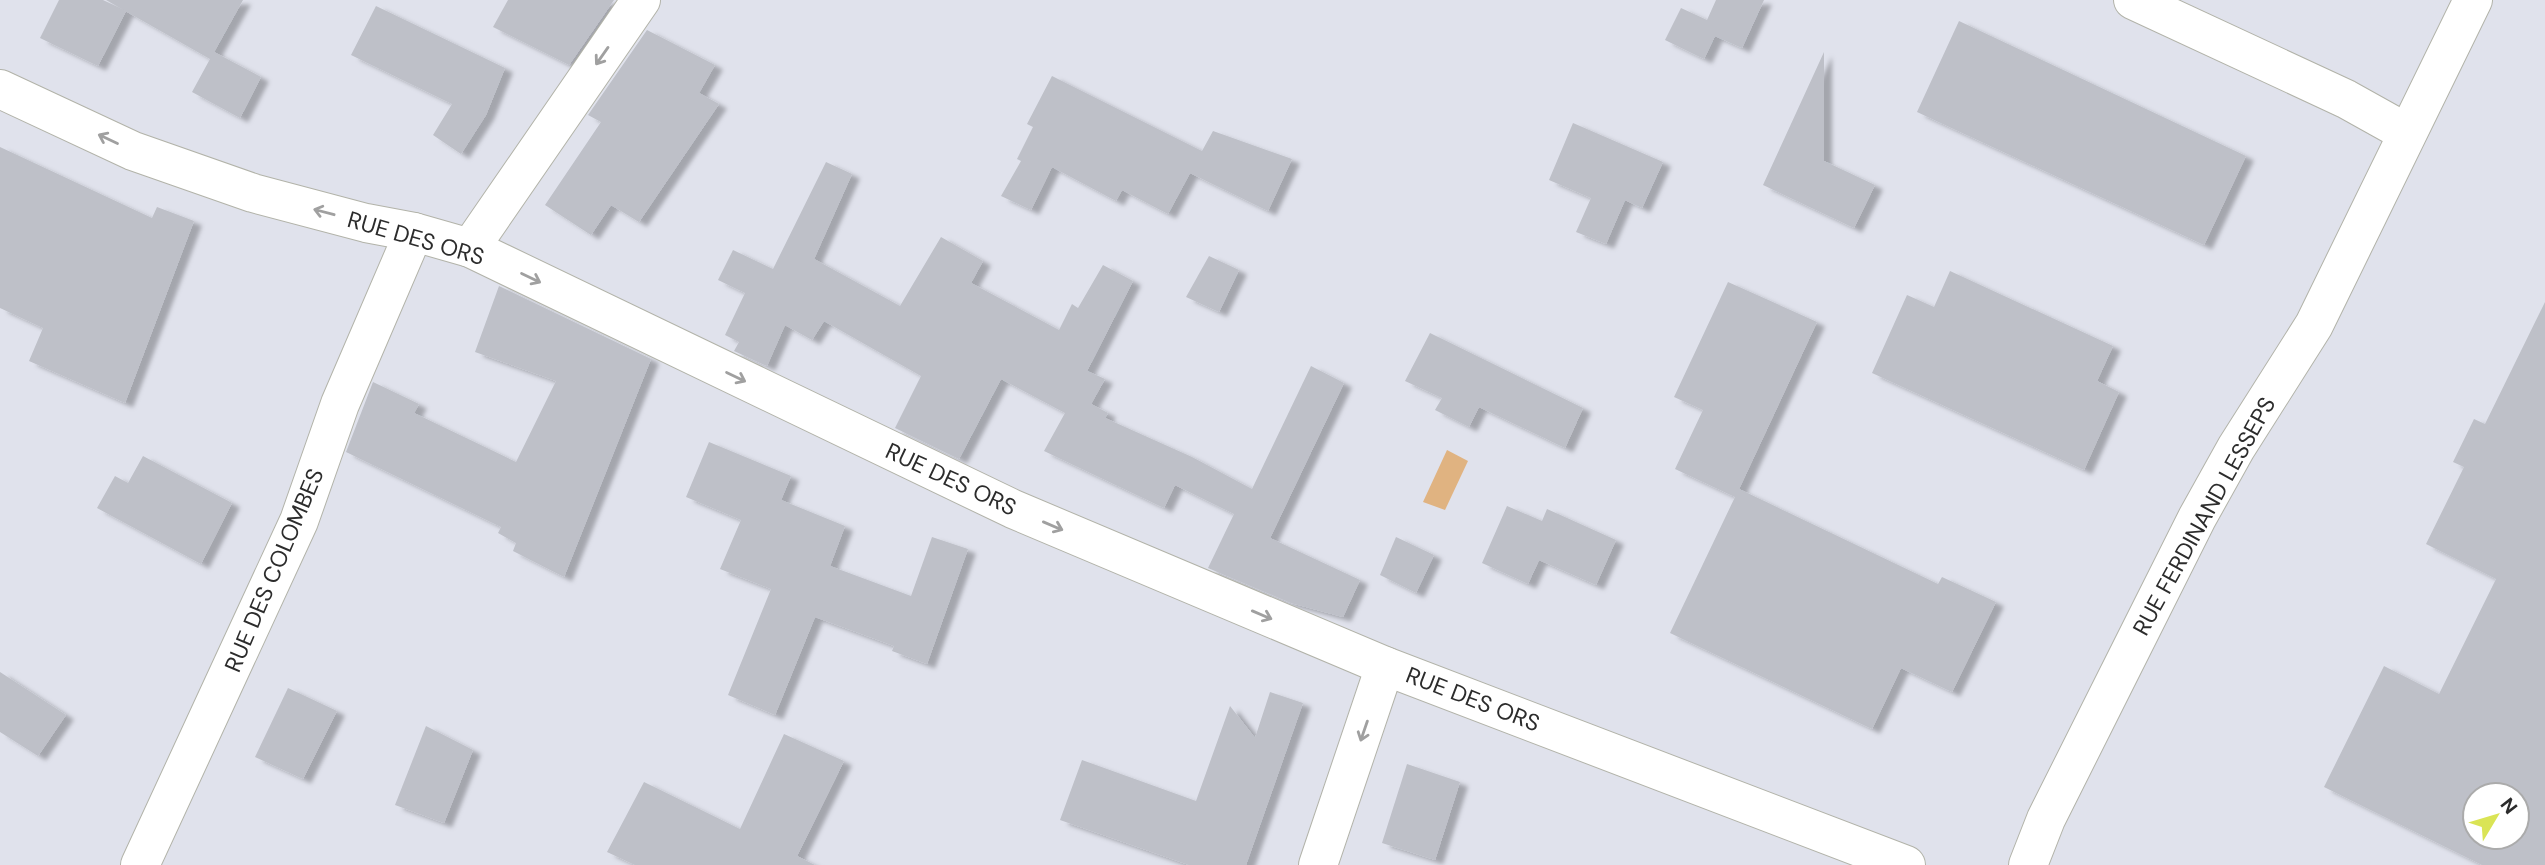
<svg xmlns="http://www.w3.org/2000/svg" width="2545" height="865" font-family="'DM Sans',sans-serif">
<style>
.water{fill:#e0b381}
.building{fill:#bec0c8;fill-rule:evenodd;filter:url(#shadow)}
.lines{fill:none;stroke-linecap:round;stroke-linejoin:round}
.minor-casing{stroke:#b2b3a9;stroke-width:40}
.minor{stroke:#fff;stroke-width:38}
.oneway{stroke:#a0a0a0}
.labels{text-anchor:middle;dominant-baseline:central;stroke-width:5;stroke-linejoin:round;paint-order:stroke}
.street-label{font-size:23px;fill:#2c2c2c;stroke:#fff}
</style>
<defs>
<filter id="shadow"><feDropShadow dx="8" dy="4.5" stdDeviation="2" flood-color="#0004"/></filter>
</defs>
<rect width="100%" height="100%" fill="#e0e2ec"/>
<!-- water -->
<path class="water" d="M1447,450L1468,461L1445,510L1423,502Z"/>
<!-- building -->
<g class="building">
<path d="M59,0H103L126,11L98,66L40,38Z"/>
<path d="M106,0H243L214,52L261,77L240,118L192,92L210,59Z"/>
<path d="M508,0H614L569,65L493,27Z"/>
<path d="M1716,0H1764L1742,48L1715,36L1704,59L1665,40L1681,8L1707,20Z"/>
<path d="M376,6L505,68L486,115L461,154L433,135L452,104L351,55Z"/>
<path d="M1959,21L2246,156L2204,245L1917,112Z"/>
<path d="M647,30L715,65L699,93L719,104L639,222L611,205L591,235L545,205L601,122L588,115Z"/>
<path d="M1824,52V161L1875,185L1854,228L1763,185Z"/>
<path d="M1052,76L1202,151L1213,131L1292,159L1268,211L1190,173L1168,214L1122,190L1116,201L1052,167L1031,210L1001,196L1021,161L1017,159L1033,127L1027,124Z"/>
<path d="M1573,123L1663,162L1642,208L1625,200L1606,244L1576,232L1591,198L1549,180Z"/>
<path d="M0,147L152,218L157,207L194,221L125,403L29,361L43,328L0,308Z"/>
<path d="M826,162L852,174L814,259L900,306L941,237L983,261L971,283L1059,330L1072,304L1078,308L1103,265L1133,281L1087,371L1105,379L1091,404L1108,413L1105,418L1192,457L1252,489L1311,366L1344,383L1270,538L1360,580L1343,617L1291,603L1208,568L1234,514L1175,485L1164,508L1044,451L1065,413L1001,379L959,459L895,428L921,376L824,321L812,340L785,325L767,366L734,351L739,342L725,335L745,293L718,280L733,250L773,269Z"/>
<path d="M1209,256L1239,270L1219,312L1186,297Z"/>
<path d="M1950,271L2113,346L2097,381L2119,392L2084,470L1872,373L1907,295L1934,307Z"/>
<path d="M1728,282L1817,322L1739,489L1938,584L1942,577L1996,602L1952,692L1901,668L1872,729L1670,633L1735,497L1675,469L1703,410L1674,397Z"/>
<path d="M499,286L651,359L564,577L513,551L516,543L498,533L501,527L346,452L373,382L419,404L414,413L516,462L556,381L475,352Z"/>
<path d="M2545,302V865H2482L2324,787L2384,666L2439,694L2496,579L2426,544L2464,467L2453,462L2474,419L2485,424ZM2475,795H2517V837H2475Z"/>
<path d="M1430,333L1583,408L1565,448L1479,407L1469,427L1435,410L1442,398L1405,381Z"/>
<path d="M709,442L791,476L781,500L845,526L830,566L911,596L932,537L968,549L927,664L892,651L894,646L815,617L775,715L728,695L771,589L720,569L741,520L686,497Z"/>
<path d="M143,456L232,503L201,564L97,508L115,476L128,483Z"/>
<path d="M1507,506L1542,521L1547,509L1616,540L1596,585L1539,560L1528,584L1482,563Z"/>
<path d="M1396,537L1434,555L1416,593L1380,575Z"/>
<path d="M0,672L66,715L38,756L0,732Z"/>
<path d="M288,688L337,711L303,779L255,757Z"/>
<path d="M1270,692L1303,703L1246,865H1189L1060,820L1082,760L1196,801L1230,706L1255,738Z"/>
<path d="M426,726L473,750L444,823L395,805Z"/>
<path d="M784,734L844,761L797,856L815,865H635L607,852L644,782L740,829Z"/>
<path d="M1407,764L1460,782L1435,860L1382,843Z"/>
</g>
<g class="lines">
<!-- minor casing -->
<g class="minor-casing">
<g id="minor">
<path d="M2133,0L2346,99L2407,133"/>
<path d="M0,89L133,151L253,193L366,223L414,232L470,248L1013,509L1385,666L1906,865"/>
<path d="M470,248L641,0"/>
<path d="M140,865L299,521L340,404L414,232"/>
<path d="M1318,865L1385,666"/>
<path d="M2028,865L2046,819L2197,518L2236,448L2314,325L2473,0"/>
</g>
</g>
<!-- minor -->
<use href="#minor" class="minor"/>
</g>
<!-- one-way arrows -->
<defs><path id="oneway-shaft" d="M-6 0H5M1.5-3L5.5 0L1.5 3" fill="none" stroke-width="1.6" stroke-linecap="round" stroke-linejoin="round" transform="scale(1.75)"/></defs>
<g class="oneway">
<use href="#oneway-shaft" transform="translate(602 56) rotate(125)"/>
<use href="#oneway-shaft" transform="translate(108 139) rotate(-155)"/>
<use href="#oneway-shaft" transform="translate(324 212) rotate(-165)"/>
<use href="#oneway-shaft" transform="translate(531 278) rotate(26)"/>
<use href="#oneway-shaft" transform="translate(736 377) rotate(26)"/>
<use href="#oneway-shaft" transform="translate(1053 526) rotate(23)"/>
<use href="#oneway-shaft" transform="translate(1262 615) rotate(23)"/>
<use href="#oneway-shaft" transform="translate(1364 731) rotate(109)"/>
</g>
<g class="labels">
<!-- street labels -->
<g class="street-label">
<text transform="translate(416 238) rotate(16)">RUE DES ORS</text>
<text transform="translate(951 479) rotate(25)">RUE DES ORS</text>
<text transform="translate(2204 516) rotate(-61)">RUE FERDINAND LESSEPS</text>
<text transform="translate(274 570) rotate(-67)">RUE DES COLOMBES</text>
<text transform="translate(1473 699) rotate(21)">RUE DES ORS</text>
</g>
</g>
<!-- north arrow -->
<g transform="translate(2496 816) rotate(52)"><circle r="33" fill="#ffffff" stroke="#ababab" stroke-width="2"/>
<path d="M0-5L12 26L0 18L-12 26Z" fill="#dae455"/>
<text y="-10" font-size="19" font-weight="bold" text-anchor="middle" fill="#2c2c2c">N</text>
</g>
</svg>
